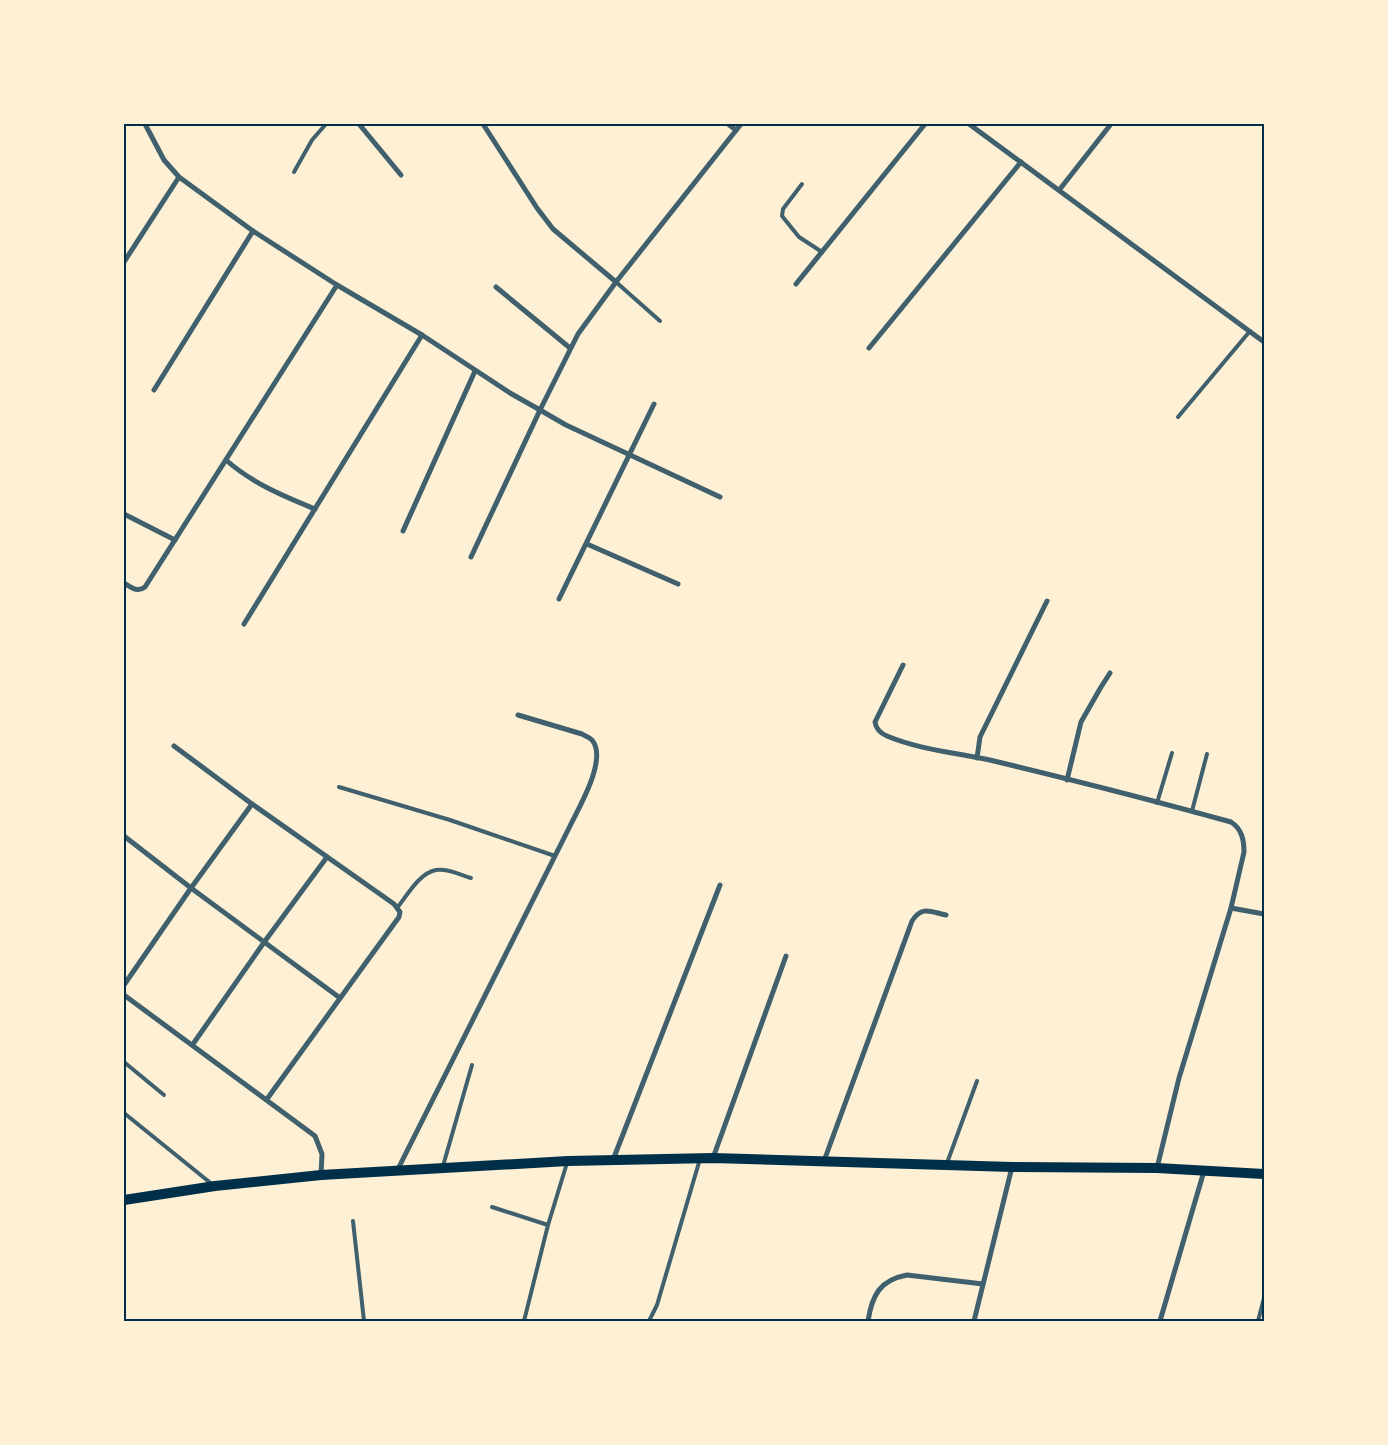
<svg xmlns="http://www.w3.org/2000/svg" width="1388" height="1445" font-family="Roboto,sans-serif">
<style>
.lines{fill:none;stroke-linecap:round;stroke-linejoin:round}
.service{stroke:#3f606c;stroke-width:4}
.minor{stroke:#3f606c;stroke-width:5}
.secondary{stroke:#003049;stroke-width:10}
.neatline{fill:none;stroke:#003049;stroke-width:2}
</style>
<rect width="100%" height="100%" fill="#fdf0d5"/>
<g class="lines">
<!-- service -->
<g class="service">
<path d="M294,172L312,140L326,124"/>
<path d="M802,184L783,209L782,216L799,237L822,252"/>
<path d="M616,282L660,321"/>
<path d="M1178,417L1250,331"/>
<path d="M339,787L450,820L555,856"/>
<path d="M1157,803L1172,753"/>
<path d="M1192,811L1207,754"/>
<path d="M397,908C407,896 419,873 436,870C447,868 461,875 471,878"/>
<path d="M124,1062L164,1095"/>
<path d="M124,1113L213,1185"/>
<path d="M947,1163L977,1081"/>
<path d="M443,1166L472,1065"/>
<path d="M492,1207L548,1225"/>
<path d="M353,1221L364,1321"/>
<path d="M524,1321L548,1225L567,1163"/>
<path d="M649,1321L657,1305L700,1159"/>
<path d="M1258,1321L1264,1298"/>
</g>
<!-- minor -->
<g class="minor">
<path d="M145,124L164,160L179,177L253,231L337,285L422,335L510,393L540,410L566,425L720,497"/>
<path d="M359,124L401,175"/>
<path d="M483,124L537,208L553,229L616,282"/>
<path d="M728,124L736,130"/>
<path d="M969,124L1264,342"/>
<path d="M1060,189L1111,124"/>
<path d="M124,262L179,177"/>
<path d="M796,284L925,124"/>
<path d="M496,287L570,348"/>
<path d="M869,348L1021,162"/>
<path d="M154,390L253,231"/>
<path d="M226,460C252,483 283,496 315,509"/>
<path d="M124,514L175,540"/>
<path d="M403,531L475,371"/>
<path d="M587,544L678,584"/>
<path d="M471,557L540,410L578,334L616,282L741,124"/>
<path d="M124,583C131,587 137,593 145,587L337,285"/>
<path d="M559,599L654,404"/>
<path d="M244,624L422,335"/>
<path d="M903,665L875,722C876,729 880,733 887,736C920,750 959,753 994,761C1073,780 1152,800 1231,822C1242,829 1244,840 1244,852L1231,908L1179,1078L1157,1168"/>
<path d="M174,746L252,804L377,892L394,904L400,912L399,917L267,1099"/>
<path d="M977,758L980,737L1047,601"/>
<path d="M1067,780L1081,722L1101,687L1110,673"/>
<path d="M124,836L191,888L340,998"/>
<path d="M1231,908L1264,914"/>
<path d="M124,985L191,888L252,804"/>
<path d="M124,995L315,1136L322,1154L321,1175"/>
<path d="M193,1044L265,941L327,857"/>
<path d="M713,1158L786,956"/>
<path d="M613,1160L720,885"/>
<path d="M824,1161L912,921C922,905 931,912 946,915"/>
<path d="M397,1171L570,826C579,807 608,759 592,740C589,737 585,736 582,734L518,715"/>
<path d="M868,1321C872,1295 880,1280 907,1275L983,1284"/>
<path d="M974,1321L1012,1167"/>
<path d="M1160,1321L1204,1171"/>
</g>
<!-- secondary -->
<path class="secondary" d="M124,1200L215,1186L321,1175L568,1161L713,1158L1012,1167L1157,1168L1264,1174"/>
</g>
<!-- border -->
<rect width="1388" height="1445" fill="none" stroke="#fdf0d5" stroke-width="250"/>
<rect x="125" y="125" width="1138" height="1195" class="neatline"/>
</svg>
